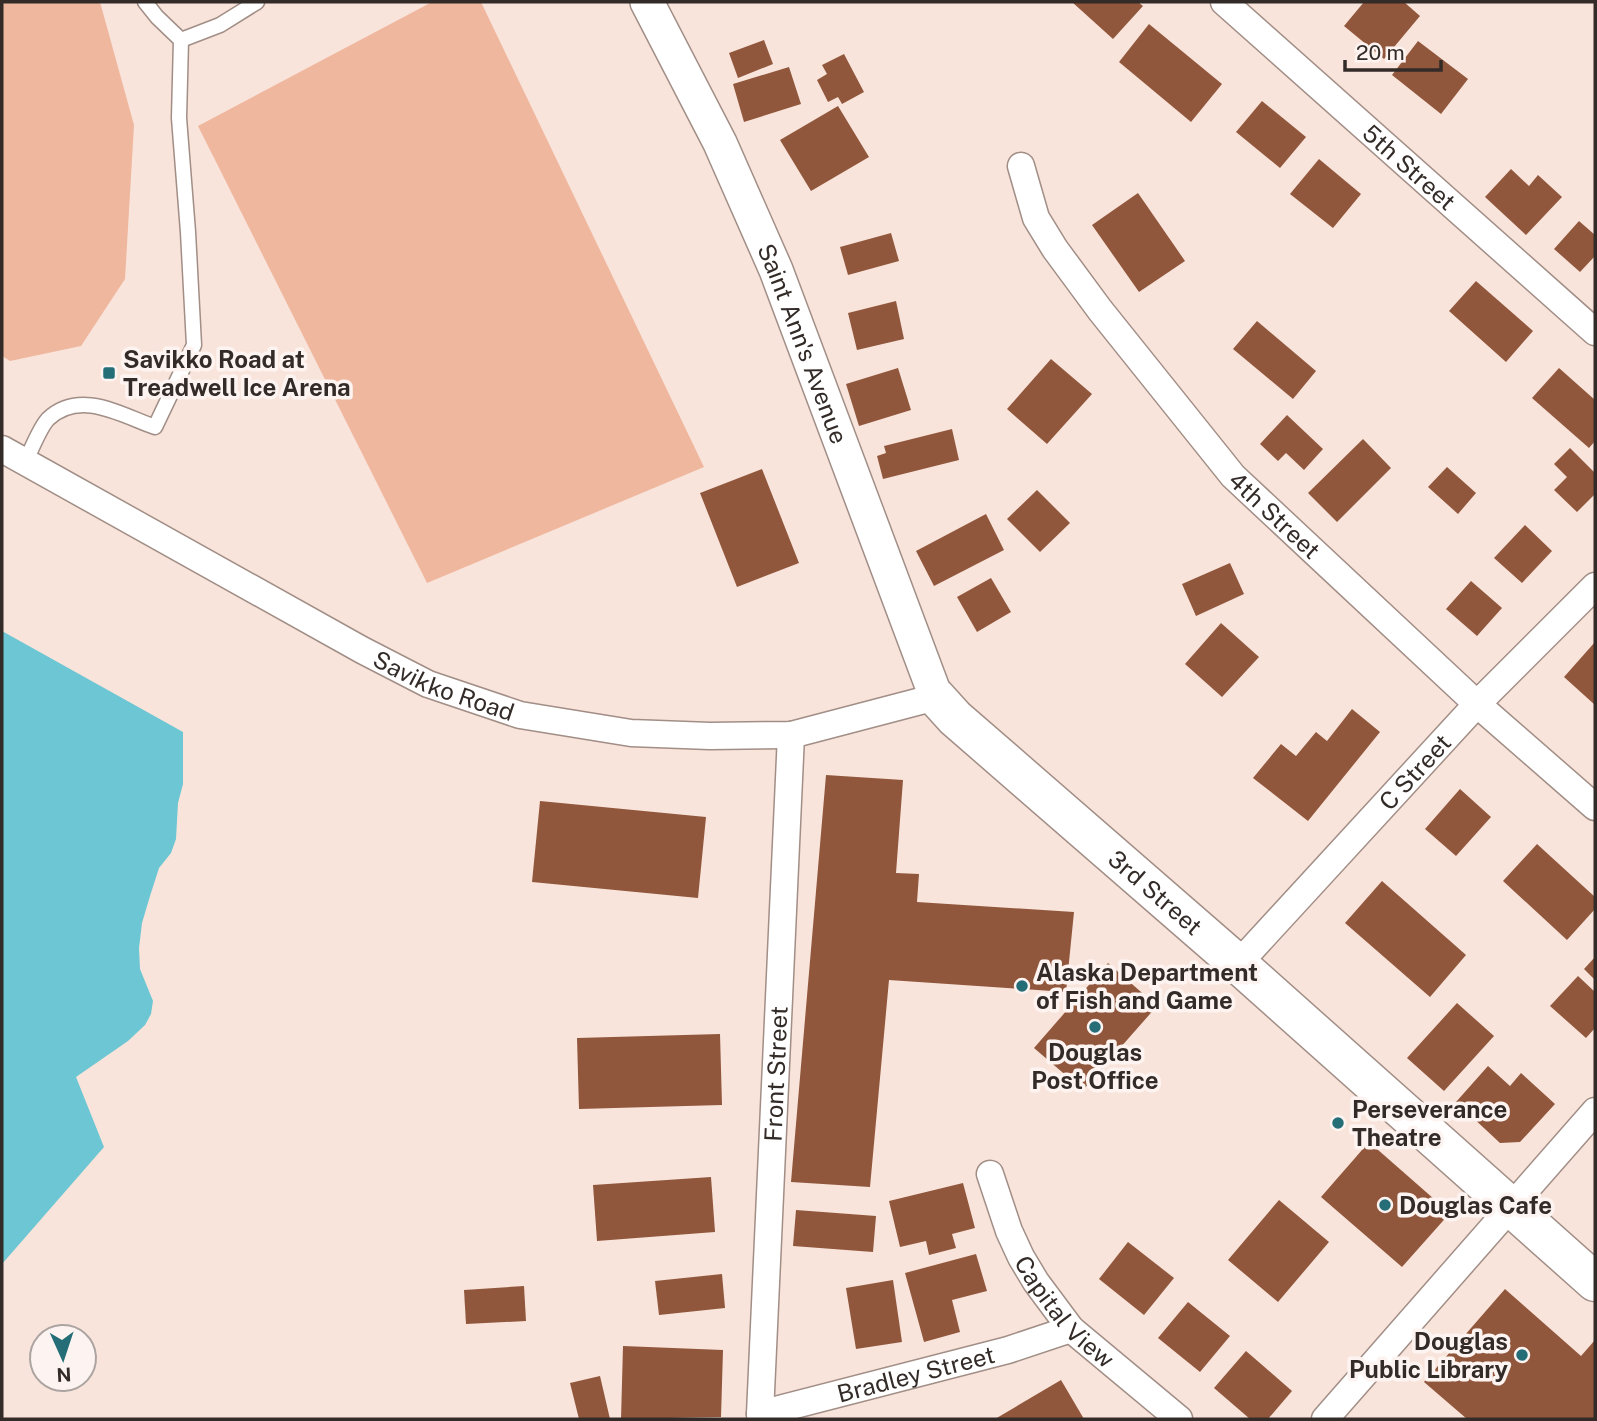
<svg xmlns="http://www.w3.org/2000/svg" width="1597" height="1421" font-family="'Public Sans',sans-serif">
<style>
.green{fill:#efb79e}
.water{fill:#6dc6d3}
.building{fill:#91573c}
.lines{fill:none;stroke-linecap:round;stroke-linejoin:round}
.service-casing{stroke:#a18e86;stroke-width:17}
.minor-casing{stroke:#a18e86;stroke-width:29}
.tertiary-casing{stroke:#a18e86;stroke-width:36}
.secondary-casing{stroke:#a18e86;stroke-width:41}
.service{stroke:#fff;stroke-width:14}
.minor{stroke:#fff;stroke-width:26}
.tertiary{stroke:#fff;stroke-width:33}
.secondary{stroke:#fff;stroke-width:38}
.poi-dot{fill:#256e78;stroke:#fdf4f1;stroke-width:2.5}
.labels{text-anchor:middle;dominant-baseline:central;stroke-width:7;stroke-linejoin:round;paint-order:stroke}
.street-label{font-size:24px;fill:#332b28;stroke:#fdf4f1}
.poi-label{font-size:24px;font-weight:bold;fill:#332b28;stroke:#fdf4f1;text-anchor:start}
</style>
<rect width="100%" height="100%" fill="#f9e4db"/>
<!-- green -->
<g class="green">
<path d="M2,2H100L134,125L125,279L81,346L10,361L2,356Z"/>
<path d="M432,2H481L704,467L427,583L198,126Z"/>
</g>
<!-- water -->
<path class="water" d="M2,631L183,732V784L178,803L176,839L171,853L159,868L150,896L142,923L139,948L140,969L153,1001L151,1014L145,1025L128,1041L76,1077L104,1147L2,1264Z"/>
<!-- building -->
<g class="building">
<path d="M1072,2H1138L1143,6L1113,39Z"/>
<path d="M1364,2H1404L1420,16L1384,59L1344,26Z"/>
<path d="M1149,24L1222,84L1191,122L1119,62Z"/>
<path d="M764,40L773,64L738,78L729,53Z"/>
<path d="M1418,41L1468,79L1441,114L1392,75Z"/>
<path d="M844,54L864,92L842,104L838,97L828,102L817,80L827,74L822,65Z"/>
<path d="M789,67L801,104L744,122L733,84Z"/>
<path d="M1262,101L1306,137L1280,168L1236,132Z"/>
<path d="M838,106L869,157L811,191L780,140Z"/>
<path d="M1319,159L1361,194L1333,228L1290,194Z"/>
<path d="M1511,169L1529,186L1538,175L1562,197L1526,235L1485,197Z"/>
<path d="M1138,193L1185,261L1139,292L1092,225Z"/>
<path d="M1579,221L1595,235V256L1580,272L1554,249Z"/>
<path d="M891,233L899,261L848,275L840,247Z"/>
<path d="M1476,281L1533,331L1506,362L1449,311Z"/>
<path d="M896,301L904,339L857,350L848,313Z"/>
<path d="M1257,321L1316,371L1293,399L1233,349Z"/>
<path d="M1051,359L1092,394L1047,444L1007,409Z"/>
<path d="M898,368L911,410L859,426L846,384Z"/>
<path d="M1559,368L1595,400V441L1589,448L1532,398Z"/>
<path d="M1287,415L1323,449L1304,470L1286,453L1278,461L1260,444Z"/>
<path d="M952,429L959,460L883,479L877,456L886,453L884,446Z"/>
<path d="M1363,439L1391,468L1337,522L1308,493Z"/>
<path d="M1570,448L1595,473V494L1577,512L1554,490L1567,477L1554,464Z"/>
<path d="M1447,467L1476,493L1458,514L1428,487Z"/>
<path d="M762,469L799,563L737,587L700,493Z"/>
<path d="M1037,490L1070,523L1040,552L1007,519Z"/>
<path d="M986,514L1004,550L934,586L916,551Z"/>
<path d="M1525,525L1552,551L1522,583L1494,558Z"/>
<path d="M1230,563L1244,594L1196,616L1182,584Z"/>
<path d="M991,578L1011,612L977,632L957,597Z"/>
<path d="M1471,581L1502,608L1477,636L1446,609Z"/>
<path d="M1221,623L1259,657L1222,697L1185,664Z"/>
<path d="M1595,642V705L1564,677Z"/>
<path d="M1352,709L1380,732L1308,821L1253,778L1281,744L1296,756L1316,732L1327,741Z"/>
<path d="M826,775L903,780L896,873L919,874L917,902L1074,912L1066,992L889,980L870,1187L791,1182Z"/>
<path d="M1460,789L1491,817L1456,856L1425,829Z"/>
<path d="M540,801L706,817L698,898L532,882Z"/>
<path d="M1537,844L1595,897V909L1567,940L1503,881Z"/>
<path d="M1382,881L1466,955L1430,997L1345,923Z"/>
<path d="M1595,957V980L1584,969Z"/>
<path d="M1108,963L1157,1006L1083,1090L1034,1048Z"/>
<path d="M1578,976L1595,992V1028L1586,1038L1550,1006Z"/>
<path d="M1457,1003L1494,1036L1444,1091L1407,1058Z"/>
<path d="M720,1034L722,1105L579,1109L577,1038Z"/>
<path d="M1488,1066L1510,1086L1521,1073L1555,1104L1520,1142L1500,1143L1456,1102Z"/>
<path d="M1369,1142L1450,1213L1402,1267L1321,1197Z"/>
<path d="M711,1177L715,1232L597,1241L593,1185Z"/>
<path d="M963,1183L975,1228L952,1234L956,1248L929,1255L926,1241L900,1247L889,1201Z"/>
<path d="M1279,1200L1329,1242L1278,1302L1228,1260Z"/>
<path d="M796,1210L876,1216L873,1252L793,1246Z"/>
<path d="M1128,1242L1174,1278L1144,1315L1099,1279Z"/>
<path d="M976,1254L987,1291L952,1300L960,1332L924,1342L905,1273Z"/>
<path d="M722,1274L725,1308L659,1315L655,1281Z"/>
<path d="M893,1280L902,1342L856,1349L846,1288Z"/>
<path d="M524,1286L526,1321L466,1324L464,1290Z"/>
<path d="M1505,1289L1581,1356L1595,1340V1419H1467L1424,1382Z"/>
<path d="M1188,1302L1230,1336L1200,1372L1158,1338Z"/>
<path d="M623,1346L723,1350L721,1417L621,1419Z"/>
<path d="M1246,1351L1292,1391L1268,1419H1250L1214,1388Z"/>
<path d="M600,1376L610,1419H579L570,1383Z"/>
<path d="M1061,1380L1084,1419H995Z"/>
</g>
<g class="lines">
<!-- service casing -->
<g class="service-casing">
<g id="service">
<path d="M181,40L220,25L257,2"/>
<path d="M25,462C31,451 40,427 48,419C80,389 121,415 155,427L194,345L188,232L179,118L181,40L157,17L145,2"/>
</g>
</g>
<!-- minor casing -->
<g class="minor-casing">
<g id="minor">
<path id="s1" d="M1224,2L1595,332"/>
<path id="s2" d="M1021,166L1036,218L1055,249L1100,310L1233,476L1477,704L1595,807"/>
<path id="s3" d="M2,449L362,650L428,684L520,715L631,733L710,736L791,735L936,697"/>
<path id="s4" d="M1238,964L1477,704L1595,586"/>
<path id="s5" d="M990,1174L1009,1231L1021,1257L1036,1282L1071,1329L1179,1419"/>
<path id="s6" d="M760,1414L1008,1350L1071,1329"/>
<path id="s7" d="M762,1419L760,1414L791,735"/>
<path d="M1325,1419L1595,1111"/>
</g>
</g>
<!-- tertiary casing -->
<g class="tertiary-casing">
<g id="tertiary">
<path id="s8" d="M647,2L720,143L776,270L936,697"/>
</g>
</g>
<!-- secondary casing -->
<g class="secondary-casing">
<g id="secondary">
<path id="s9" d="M936,697L955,718L1238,964L1595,1282"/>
</g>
</g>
<!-- service -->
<use href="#service" class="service"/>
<!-- minor -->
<use href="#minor" class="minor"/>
<!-- tertiary -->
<use href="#tertiary" class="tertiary"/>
<!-- secondary -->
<use href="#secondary" class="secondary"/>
</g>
<!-- markers -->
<g class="poi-dot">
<rect x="102" y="366" width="14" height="14" rx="3.5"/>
<circle cx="1022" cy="986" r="7"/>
<circle cx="1095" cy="1027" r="7"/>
<circle cx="1338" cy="1123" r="7"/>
<circle cx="1385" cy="1205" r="7"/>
<circle cx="1522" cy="1355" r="7"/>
</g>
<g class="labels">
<!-- street labels -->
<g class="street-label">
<text stroke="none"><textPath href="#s1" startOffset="248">5th Street</textPath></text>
<text stroke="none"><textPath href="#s8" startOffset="376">Saint Ann's Avenue</textPath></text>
<text stroke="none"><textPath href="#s2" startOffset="436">4th Street</textPath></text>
<text stroke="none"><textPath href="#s3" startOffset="502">Savikko Road</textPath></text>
<text stroke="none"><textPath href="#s4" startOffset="261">C Street</textPath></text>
<text stroke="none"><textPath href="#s9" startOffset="294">3rd Street</textPath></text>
<text stroke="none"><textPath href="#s7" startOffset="346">Front Street</textPath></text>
<text stroke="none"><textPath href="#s5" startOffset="159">Capital View</textPath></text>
<text stroke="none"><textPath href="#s6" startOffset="161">Bradley Street</textPath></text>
</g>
<!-- poi labels -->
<g class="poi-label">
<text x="123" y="359">Savikko Road at<tspan x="123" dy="28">Treadwell Ice Arena</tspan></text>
<text x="1036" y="972">Alaska Department<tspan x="1036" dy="28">of Fish and Game</tspan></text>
<text x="1095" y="1052" text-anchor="middle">Douglas<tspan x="1095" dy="28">Post Office</tspan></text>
<text x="1352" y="1109">Perseverance<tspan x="1352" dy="28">Theatre</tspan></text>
<text x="1399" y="1205">Douglas Cafe</text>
<text x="1508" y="1341" text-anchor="end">Douglas<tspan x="1508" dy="28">Public Library</tspan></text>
</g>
</g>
<!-- border -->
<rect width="1597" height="1421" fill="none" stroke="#332b28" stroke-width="7"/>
<!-- north arrow -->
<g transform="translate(63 1358) rotate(177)"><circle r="33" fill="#fdf4f1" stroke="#aca4a1" stroke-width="2"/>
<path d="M0-5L12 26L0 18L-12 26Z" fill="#256e78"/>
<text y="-10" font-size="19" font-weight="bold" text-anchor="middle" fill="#332b28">N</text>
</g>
<!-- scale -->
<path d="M1345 60v10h96v-10" fill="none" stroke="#332b28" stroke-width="3.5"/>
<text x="1356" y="60" font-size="21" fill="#332b28" stroke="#fdf4f1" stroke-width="5" paint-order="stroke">20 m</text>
</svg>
